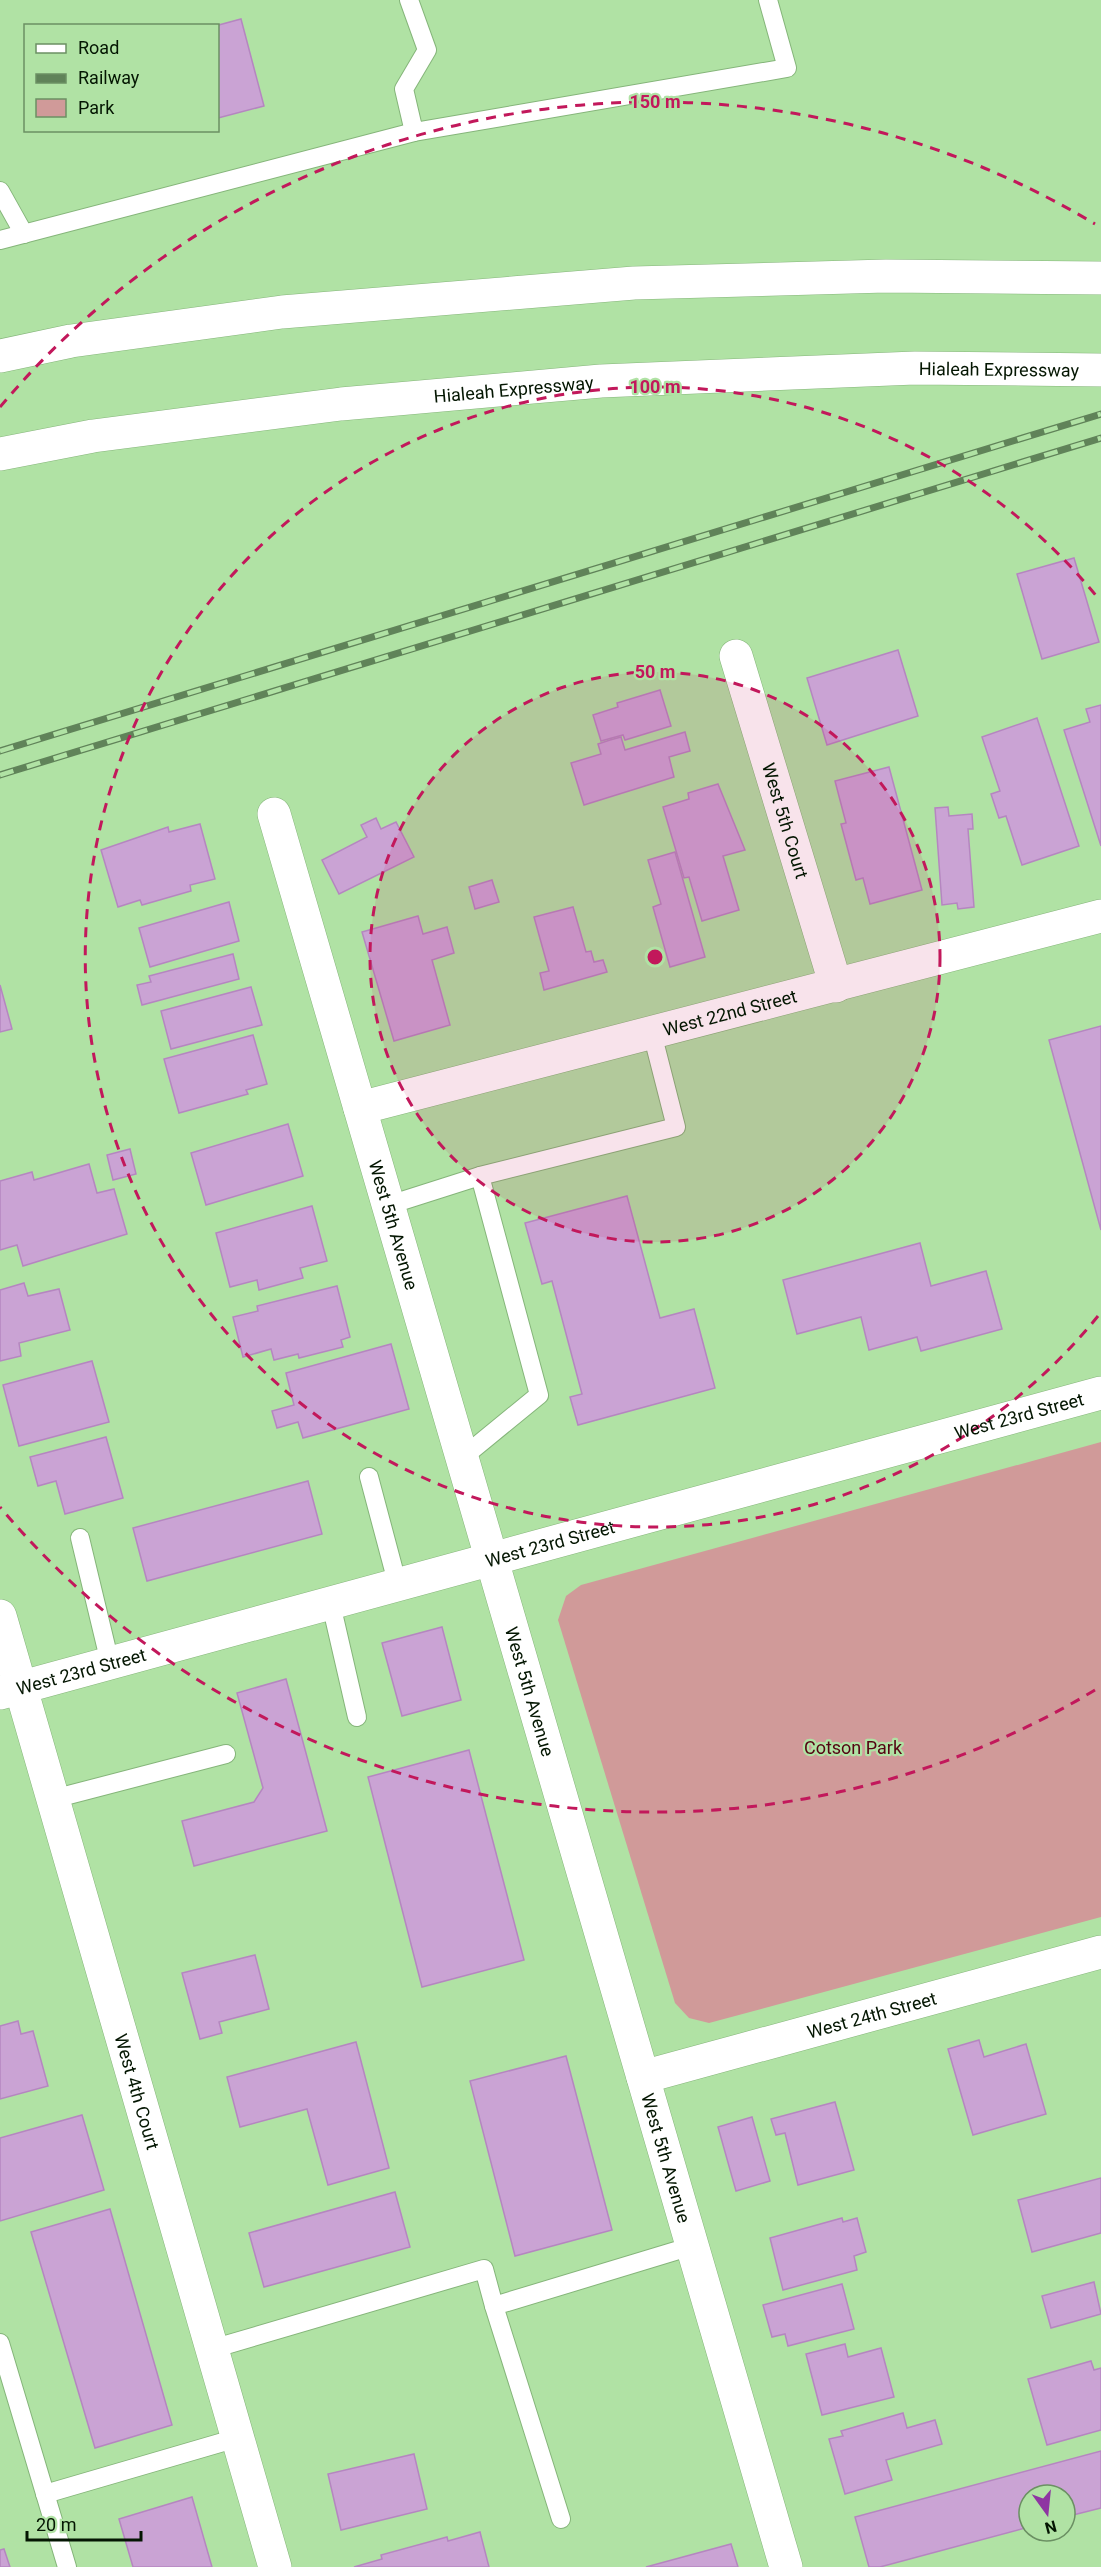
<svg xmlns="http://www.w3.org/2000/svg" width="1101" height="2567" font-family="Roboto,sans-serif">
<style>
.green{fill:#d09a99}
.building{fill:#caa3d4;stroke:#b586c0;stroke-width:1.5}
.lines{fill:none;stroke-linecap:round;stroke-linejoin:round}
.service-casing{stroke:#85b57a;stroke-width:20}
.minor-casing{stroke:#85b57a;stroke-width:34}
.tertiary-casing{stroke:#85b57a;stroke-width:34}
.primary-casing{stroke:#85b57a;stroke-width:34}
.service{stroke:#fff;stroke-width:18}
.minor{stroke:#fff;stroke-width:33}
.tertiary{stroke:#fff;stroke-width:33}
.primary{stroke:#fff;stroke-width:33}
.rail-casing{stroke:#608359;stroke-width:7}
.rail{stroke:#b0e2a4;stroke-width:4.5;stroke-dasharray:14;stroke-linecap:butt}
.ring{fill:none;stroke:#c2185b;stroke-width:3;stroke-dasharray:10 8}
.labels{text-anchor:middle;dominant-baseline:central;stroke-width:4.5;stroke-linejoin:round;paint-order:stroke}
.street-label{font-size:18px;fill:#041602;stroke:#b0e2a4}
.park-label{font-size:18px;fill:#540312;stroke:#b0e2a4}
.centre{fill:#c2185b;stroke:#b0e2a4;stroke-width:3}
.ring-label{font-size:18px;text-anchor:middle;font-weight:bold;fill:#c2185b;stroke:#b0e2a4;stroke-width:4.5;stroke-linejoin:round;paint-order:stroke}
</style>
<rect width="100%" height="100%" fill="#b0e2a4"/>
<!-- green -->
<path class="green" d="M1101,1442V1917L709,2023L689,2018L675,2003L558,1620L566,1596L581,1585Z"/>
<!-- building -->
<g class="building">
<path d="M241,19L264,106L218,118V26H215Z"/>
<path d="M1074,558L1099,642L1042,659L1017,574Z"/>
<path d="M898,650L918,716L827,745L807,678Z"/>
<path d="M660,690L671,726L625,740L623,735L601,741L593,715L618,707L617,703Z"/>
<path d="M1101,705V846L1064,730L1090,722L1086,709Z"/>
<path d="M1037,718L1079,846L1022,865L1006,816L999,818L991,794L1000,791L982,737Z"/>
<path d="M685,732L690,751L669,757L674,777L584,805L571,763L601,754L598,744L610,740L621,737L625,750Z"/>
<path d="M889,767L922,890L870,904L863,878L856,880L841,824L846,823L835,781Z"/>
<path d="M718,784L745,850L723,856L739,910L702,921L689,877L684,878L663,807L689,799L688,793Z"/>
<path d="M948,807L949,816L972,814L973,829H968L974,907L958,909L957,903L942,905L935,808Z"/>
<path d="M376,818L381,829L396,822L414,857L339,894L322,860L367,837L361,825Z"/>
<path d="M200,824L215,879L190,885L191,891L142,905L140,900L118,907L101,850L168,827L169,832Z"/>
<path d="M675,852L705,957L670,967L653,907L661,904L648,860Z"/>
<path d="M492,880L499,902L475,909L469,887Z"/>
<path d="M229,902L239,941L150,967L139,928Z"/>
<path d="M573,907L586,952L591,951L594,962L603,960L607,972L544,990L540,973L549,971L534,917Z"/>
<path d="M418,916L423,934L447,927L454,953L432,960L450,1025L394,1041L362,932Z"/>
<path d="M233,954L239,979L142,1005L137,985L151,982L149,976Z"/>
<path d="M0,985L12,1029L0,1032Z"/>
<path d="M251,987L262,1025L171,1049L161,1011Z"/>
<path d="M1101,1026V1230L1049,1040Z"/>
<path d="M253,1035L267,1084L246,1090L248,1094L179,1113L164,1059Z"/>
<path d="M288,1124L303,1176L206,1205L191,1153Z"/>
<path d="M130,1149L136,1174L113,1180L107,1155Z"/>
<path d="M89,1164L97,1193L114,1189L127,1234L23,1266L17,1245L0,1250V1181L32,1172L34,1180Z"/>
<path d="M627,1196L660,1318L694,1309L715,1388L578,1425L570,1397L582,1394L552,1281L542,1284L525,1223Z"/>
<path d="M312,1206L327,1261L300,1268L303,1278L259,1290L257,1280L230,1287L216,1233Z"/>
<path d="M920,1243L931,1286L986,1271L1002,1329L921,1351L917,1337L869,1350L861,1317L797,1334L783,1280Z"/>
<path d="M24,1283L28,1296L59,1289L70,1330L19,1343L21,1356L0,1361V1290Z"/>
<path d="M337,1286L350,1337L341,1340L343,1347L299,1358L298,1354L274,1360L271,1349L243,1357L233,1317L258,1311L257,1306Z"/>
<path d="M391,1344L409,1409L303,1438L298,1422L277,1428L272,1411L294,1405L286,1373Z"/>
<path d="M92,1361L109,1422L19,1446L3,1385Z"/>
<path d="M106,1437L123,1498L65,1514L56,1481L38,1486L30,1457Z"/>
<path d="M308,1481L322,1534L147,1581L133,1528Z"/>
<path d="M442,1627L461,1700L402,1716L382,1643Z"/>
<path d="M286,1679L327,1831L194,1866L182,1821L254,1802L263,1788L237,1693Z"/>
<path d="M469,1750L524,1960L422,1987L368,1777Z"/>
<path d="M255,1955L269,2009L219,2022L222,2033L200,2039L182,1973Z"/>
<path d="M18,2021L21,2034L33,2031L48,2086L0,2099V2026Z"/>
<path d="M979,2040L984,2057L1026,2044L1046,2114L973,2135L948,2049Z"/>
<path d="M356,2042L389,2168L328,2185L307,2109L240,2127L227,2077Z"/>
<path d="M566,2056L612,2230L515,2256L470,2081Z"/>
<path d="M835,2102L854,2170L798,2185L785,2133L776,2135L771,2119Z"/>
<path d="M82,2115L104,2190L0,2221V2138Z"/>
<path d="M752,2117L770,2181L736,2191L718,2127Z"/>
<path d="M1101,2178V2233L1032,2252L1018,2200Z"/>
<path d="M395,2192L410,2247L264,2287L249,2233Z"/>
<path d="M110,2209L172,2425L95,2448L31,2232Z"/>
<path d="M842,2218L843,2222L857,2218L866,2252L854,2256L857,2270L783,2290L770,2238Z"/>
<path d="M1094,2282L1101,2314L1051,2328L1042,2296Z"/>
<path d="M842,2284L854,2329L788,2346L785,2334L772,2337L763,2305Z"/>
<path d="M845,2344L848,2357L881,2348L894,2397L822,2415L806,2354Z"/>
<path d="M1091,2361L1094,2370L1101,2368V2430L1047,2445L1028,2379Z"/>
<path d="M903,2413L907,2428L935,2420L942,2444L886,2460L892,2480L845,2494L829,2439L843,2436L841,2431Z"/>
<path d="M1101,2451V2508L1065,2517V2495H1029V2527L880,2567H869L855,2517Z"/>
<path d="M414,2454L427,2509L341,2530L328,2474Z"/>
<path d="M192,2497L212,2567H133L119,2519Z"/>
<path d="M480,2532L489,2567H354L382,2559L381,2555L447,2537L448,2541Z"/>
<path d="M731,2544L738,2567H646Z"/>
<path d="M4,2549L10,2567H0V2550Z"/>
</g>
<g class="lines">
<!-- service casing -->
<g class="service-casing">
<g id="service">
<path d="M409,0L427,50L404,89L414,132L787,68L768,0"/>
<path d="M0,191L24,234"/>
<path d="M0,240L414,132"/>
<path d="M480,1176L676,1127L652,1033"/>
<path d="M389,1205L480,1176L539,1395L462,1458"/>
<path d="M369,1477L398,1586"/>
<path d="M80,1538L110,1663"/>
<path d="M331,1604L357,1717"/>
<path d="M53,1799L226,1754"/>
<path d="M0,2343L67,2567"/>
<path d="M212,2349L484,2269L494,2306"/>
<path d="M45,2494L237,2438"/>
<path d="M561,2519L494,2306L692,2246"/>
</g>
</g>
<!-- minor casing -->
<g class="minor-casing">
<g id="minor">
<path id="s1" d="M736,656L836,986"/>
<path id="s2" d="M274,814L786,2567"/>
<path id="s3" d="M360,1108L1101,916"/>
<path id="s4" d="M0,1616L275,2567"/>
<path id="s5" d="M643,2077L1101,1952"/>
</g>
</g>
<!-- tertiary casing -->
<g class="tertiary-casing">
<g id="tertiary">
<path id="s6" d="M0,1693L1101,1393"/>
</g>
</g>
<!-- primary casing -->
<g class="primary-casing">
<g id="primary">
<path d="M0,356L71,341L282,312L634,283L886,276L1101,278"/>
<path id="s7" d="M0,454L93,436L341,404L601,381L915,368L1101,370"/>
</g>
</g>
<!-- service -->
<use href="#service" class="service"/>
<!-- minor -->
<use href="#minor" class="minor"/>
<!-- tertiary -->
<use href="#tertiary" class="tertiary"/>
<!-- primary -->
<use href="#primary" class="primary"/>
<!-- rail casing -->
<g class="rail-casing">
<g id="rail">
<path d="M0,751L1101,414"/>
<path d="M0,775L1101,438"/>
</g>
</g>
<!-- rail -->
<use href="#rail" class="rail"/>
</g>
<!-- distance rings -->
<circle cx="655" cy="957" r="285" fill="#c2185b" fill-opacity=".12"/>
<g class="ring">
<circle cx="655" cy="957" r="285"/>
<path d="M1098 1316A570 570 0 1 1 1098 598"/>
<path d="M1095 1690A855 855 0 0 1 0 1507M0 407A855 855 0 0 1 1095 224"/>
</g>
<g class="labels">
<!-- street labels -->
<g class="street-label">
<text stroke="none"><textPath href="#s7" startOffset="1004">Hialeah Expressway</textPath></text>
<text stroke="none"><textPath href="#s7" startOffset="518">Hialeah Expressway</textPath></text>
<text stroke="none"><textPath href="#s1" startOffset="172">West 5th Court</textPath></text>
<text stroke="none"><textPath href="#s3" startOffset="382">West 22nd Street</textPath></text>
<text stroke="none"><textPath href="#s2" startOffset="428">West 5th Avenue</textPath></text>
<text stroke="none"><textPath href="#s6" startOffset="1056">West 23rd Street</textPath></text>
<text stroke="none"><textPath href="#s6" startOffset="570">West 23rd Street</textPath></text>
<text stroke="none"><textPath href="#s6" startOffset="84">West 23rd Street</textPath></text>
<text stroke="none"><textPath href="#s2" startOffset="914">West 5th Avenue</textPath></text>
<text stroke="none"><textPath href="#s5" startOffset="237">West 24th Street</textPath></text>
<text stroke="none"><textPath href="#s4" startOffset="495">West 4th Court</textPath></text>
<text stroke="none"><textPath href="#s2" startOffset="1400">West 5th Avenue</textPath></text>
</g>
<!-- park labels -->
<g class="park-label">
<text x="853" y="1747">Cotson Park</text>
</g>
</g>
<circle cx="655" cy="957" r="9" class="centre"/>
<g class="ring-label">
<text x="655" y="108">150 m</text>
<text x="655" y="393">100 m</text>
<text x="655" y="678">50 m</text>
</g>
<!-- legend -->
<rect x="24" y="24" width="195" height="108" fill="#b0e2a4" stroke="#6b9063" stroke-width="1.5"/>
<rect x="36" y="44" width="30" height="9" fill="#ffffff" stroke="#6b9063" stroke-width="1.5"/>
<text x="78" y="54" font-size="18" fill="#041602">Road</text>
<rect x="36" y="74" width="30" height="9" fill="#608359" stroke="#6b9063" stroke-width="1.5"/>
<text x="78" y="84" font-size="18" fill="#041602">Railway</text>
<rect x="36" y="99" width="30" height="18" fill="#d09a99" stroke="#6b9063" stroke-width="1.5"/>
<text x="78" y="114" font-size="18" fill="#041602">Park</text>
<!-- north arrow -->
<g transform="translate(1047 2513) rotate(165)"><circle r="28" fill="#b0e2a4" stroke="#6b9063" stroke-width="1.5"/>
<path d="M0-4.5L10 22L0 15L-10 22Z" fill="#8e35a2"/>
<text y="-9" font-size="16" font-weight="bold" text-anchor="middle" fill="#041602">N</text>
</g>
<!-- scale -->
<path d="M27 2531v9h114v-9" fill="none" stroke="#041602" stroke-width="3"/>
<text x="36" y="2531" font-size="18" fill="#041602" stroke="#b0e2a4" stroke-width="4.5" paint-order="stroke">20 m</text>
</svg>
